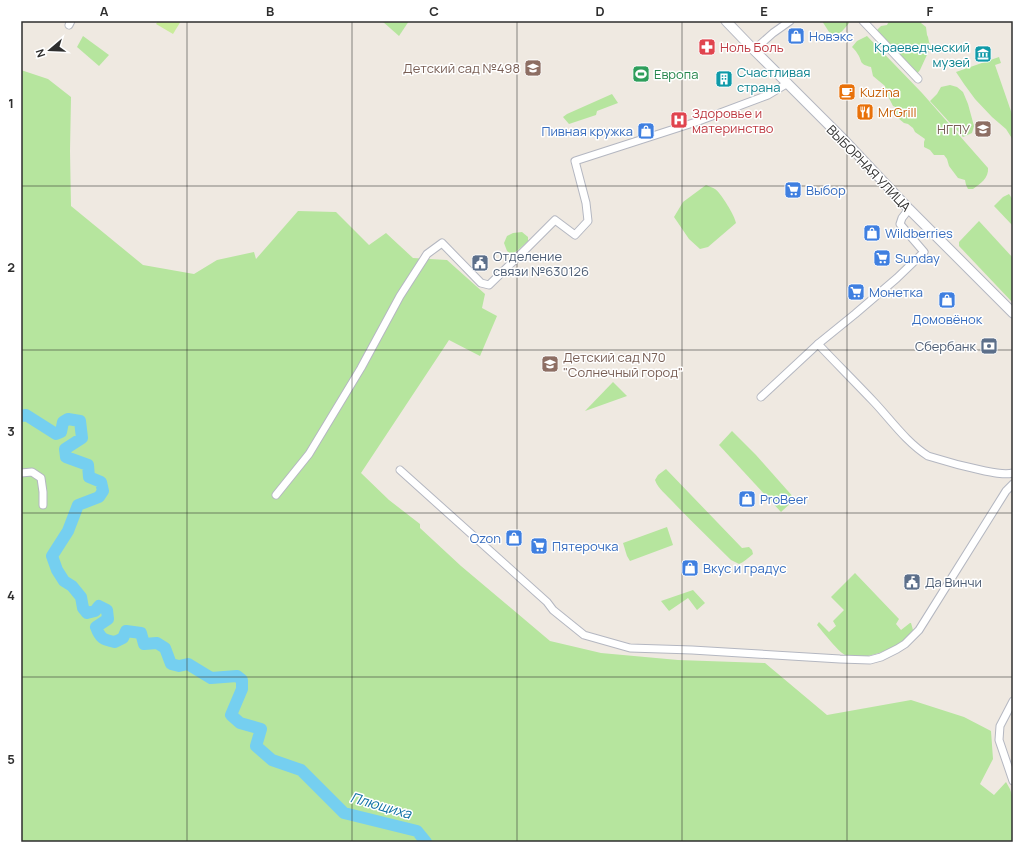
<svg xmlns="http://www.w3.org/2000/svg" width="1034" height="863" font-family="Manrope,sans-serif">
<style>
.green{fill:#b6e59e}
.pitch{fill:#c9ec9a}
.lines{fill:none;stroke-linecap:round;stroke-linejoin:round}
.river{stroke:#75cff0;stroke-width:12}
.street-casing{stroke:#b4b7c1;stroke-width:9}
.secondary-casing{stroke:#b4b7c1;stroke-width:11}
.street{stroke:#fff;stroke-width:7}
.secondary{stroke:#fff;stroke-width:9}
.grid{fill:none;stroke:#2e2e2e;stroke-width:1;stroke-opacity:0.55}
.labels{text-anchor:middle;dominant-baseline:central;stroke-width:3;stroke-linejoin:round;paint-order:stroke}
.shop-label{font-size:13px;fill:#366cbe;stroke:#fff;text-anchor:start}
.health-label{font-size:13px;fill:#be3a42;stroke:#fff;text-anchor:start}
.culture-label{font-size:13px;fill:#0d838f;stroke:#fff;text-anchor:end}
.education-label{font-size:13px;fill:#785e54;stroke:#fff;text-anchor:end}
.leisure-label{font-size:13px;fill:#27864d;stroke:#fff;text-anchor:start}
.food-label{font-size:13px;fill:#c56008;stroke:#fff;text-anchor:start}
.street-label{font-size:13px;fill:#2e2e2e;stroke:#fff}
.service-label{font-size:13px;fill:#4e5e75;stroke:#fff;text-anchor:start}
.water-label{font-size:14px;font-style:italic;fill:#0d6fa3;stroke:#fff}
.neatline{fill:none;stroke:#2e2e2e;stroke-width:1.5}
.grid-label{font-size:13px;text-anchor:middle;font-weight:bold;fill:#2e2e2e}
</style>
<rect width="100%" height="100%" fill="#efe9e1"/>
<!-- green -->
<g class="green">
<path d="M382,21H409L399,36Z"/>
<path d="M822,21H849V23C844,29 840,36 831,35Z"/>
<path d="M889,21H922L921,23L926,27L927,35L928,37L929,42L931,46L920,70L916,75L872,28L877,30L881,26L887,25Z"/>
<path d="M83,36L109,55L99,66L77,47Z"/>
<path d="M867,36L922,93L988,168C989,178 980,184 973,189H968L966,185L965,180L958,178L949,166L947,159L944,155H934L930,150L924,147V142L925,139L915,132L913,128L908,124L904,123L898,118L895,113L898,108L893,106L886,92L885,86L873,76L871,67C858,64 863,61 857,53C856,51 854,49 852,47L857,41Z"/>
<path d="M999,57L1001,63L995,65L1013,117V140L1006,129L992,117L975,99L964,84L956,72Z"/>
<path d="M21,70L48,79L71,97L70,151L71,206L143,265L194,274L217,260L254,252L256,259L298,211L336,212L369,245L386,233L413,258L447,260L485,294L482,308L497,316L480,356L449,340L361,473L389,500L420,524V528L461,566L550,641L601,653L678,660L765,663L827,715L911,700L964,717L991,731L993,759L980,784L994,795L1006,782L1010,789L1013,798V842H21Z"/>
<path d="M950,85L957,87L963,92L968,104L974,126L972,133L963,137L930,101L937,94L941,87Z"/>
<path d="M612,94L618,103L597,111L596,115L569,124L563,117L567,114Z"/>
<path d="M706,185C708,186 712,187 715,189C721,193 735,216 736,223L708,247L700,249L689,239L674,217L683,202Z"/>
<path d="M1009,194L1013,200V226L994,206L1003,197Z"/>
<path d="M979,221L1013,258V303L959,246V242Z"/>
<path d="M522,232L528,237V241L517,251L511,254L507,251L504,243L507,236L513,233Z"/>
<path d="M613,382L627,396L585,411Z"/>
<path d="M732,431L756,455L795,499L781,512L719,445Z"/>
<path d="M666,469L742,548L749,547L752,550L753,554C748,558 744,562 739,564L731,560C712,541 692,522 673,502C667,495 658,489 655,480L658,475Z"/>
<path d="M667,527L673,545L630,561L627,556L623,543Z"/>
<path d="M855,573L899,619L896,624L901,630L910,623H911L913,630C911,633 908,637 905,639C894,650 862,661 847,656C839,653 823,632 817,625L819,622L829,632L836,626L833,621L844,610L831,597Z"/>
<path d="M693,590L705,603L697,610L688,598L669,611L661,601Z"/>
</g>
<!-- pitch -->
<path class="pitch" d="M158,21H181L173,34L156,24Z"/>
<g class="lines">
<!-- river -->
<path class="river" d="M21,416L26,415L56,434L61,432L63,422L68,419L80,421L82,438L65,449L66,457L88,465L89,477L101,482L103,491L99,497L78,505L68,531L52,556L57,570L64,581L72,586L81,597L83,608L87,613L95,611L99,606L107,610L108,619L96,627C100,638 103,640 115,642L123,638L126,631L141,633L144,644L157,643L165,648L171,664L179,666L188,664L211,678L237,676L242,680V689L231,715L240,723L261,729L256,746L272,760L301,770L344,813L417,831L426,842"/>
<!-- street casing -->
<g class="street-casing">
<g id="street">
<path d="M863,21L918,79"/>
<path d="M69,25L71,21"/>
<path d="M754,50L773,33L790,21"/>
<path d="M818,344C836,363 855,382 874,402C891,420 906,442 928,456C947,462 966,467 985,471C995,473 1004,475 1013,473"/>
<path d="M761,397L818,344L855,314L897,278L924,252L900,224L902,218L909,209"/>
<path d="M400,470L547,602L553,610L584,635L630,648L692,650L840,659L870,660L881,657L897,649L905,644L919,630L1006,491L1013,484"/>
<path d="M21,473L32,472L41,478L43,492V505"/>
<path d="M276,495L309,454L361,368L400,296L427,254L442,243L481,283L489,285L528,247L555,220L575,235L588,221L586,203L575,161L696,122L768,95L788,83"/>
<path d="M1013,701L1000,726L999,740L1013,781"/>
</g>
</g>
<!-- secondary casing -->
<g class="secondary-casing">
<path id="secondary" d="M726,21L754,50L845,141L909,209L1013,313"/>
</g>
<!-- street -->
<use href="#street" class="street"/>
<!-- secondary -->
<use href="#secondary" class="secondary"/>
</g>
<!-- grid -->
<path class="grid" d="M187,21V842M352,21V842M517,21V842M682,21V842M847,21V842M21,186H1013M21,350H1013M21,513H1013M21,677H1013"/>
<!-- icons -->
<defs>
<g id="shop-square" transform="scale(0.9)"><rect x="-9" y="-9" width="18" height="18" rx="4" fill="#3f7fe0" stroke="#fff"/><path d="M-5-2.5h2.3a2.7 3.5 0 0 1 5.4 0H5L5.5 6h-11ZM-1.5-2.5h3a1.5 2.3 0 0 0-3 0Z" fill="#fff"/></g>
<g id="pharmacy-square" transform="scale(0.9)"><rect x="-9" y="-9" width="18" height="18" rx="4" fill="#e0444e" stroke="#fff"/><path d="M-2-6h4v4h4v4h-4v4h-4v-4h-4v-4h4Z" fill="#fff"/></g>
<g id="museum-square" transform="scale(0.9)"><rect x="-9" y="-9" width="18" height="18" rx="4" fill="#0f9aa8" stroke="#fff"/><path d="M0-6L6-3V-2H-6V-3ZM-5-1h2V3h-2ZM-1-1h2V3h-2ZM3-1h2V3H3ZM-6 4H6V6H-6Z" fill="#fff"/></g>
<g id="school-square" transform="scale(0.9)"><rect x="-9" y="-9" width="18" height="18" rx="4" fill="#8d6e63" stroke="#fff"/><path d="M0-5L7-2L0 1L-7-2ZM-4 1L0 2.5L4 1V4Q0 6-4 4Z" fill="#fff"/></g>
<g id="stadium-square" transform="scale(0.9)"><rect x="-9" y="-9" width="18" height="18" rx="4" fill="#2e9e5b" stroke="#fff"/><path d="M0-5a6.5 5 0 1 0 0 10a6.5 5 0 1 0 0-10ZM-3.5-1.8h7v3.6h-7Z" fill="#fff"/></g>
<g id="building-square" transform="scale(0.9)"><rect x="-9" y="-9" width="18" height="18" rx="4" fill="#0f9aa8" stroke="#fff"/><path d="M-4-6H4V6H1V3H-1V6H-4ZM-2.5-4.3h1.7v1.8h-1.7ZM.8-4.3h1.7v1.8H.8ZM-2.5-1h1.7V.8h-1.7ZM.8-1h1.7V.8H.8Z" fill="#fff"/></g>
<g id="cafe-square" transform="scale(0.9)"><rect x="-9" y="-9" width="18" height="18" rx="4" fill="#e8710a" stroke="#fff"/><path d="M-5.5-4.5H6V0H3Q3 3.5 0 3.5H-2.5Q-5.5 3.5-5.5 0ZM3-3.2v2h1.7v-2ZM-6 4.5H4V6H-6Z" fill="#fff"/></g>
<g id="restaurant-square" transform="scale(0.9)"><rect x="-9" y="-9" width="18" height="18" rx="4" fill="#e8710a" stroke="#fff"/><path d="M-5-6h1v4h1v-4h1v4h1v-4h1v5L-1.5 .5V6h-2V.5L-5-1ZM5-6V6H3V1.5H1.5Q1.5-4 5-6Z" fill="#fff"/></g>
<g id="hospital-square" transform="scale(0.9)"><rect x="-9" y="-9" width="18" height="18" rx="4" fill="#e0444e" stroke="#fff"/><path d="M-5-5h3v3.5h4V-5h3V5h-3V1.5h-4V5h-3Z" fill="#fff"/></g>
<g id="university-square" transform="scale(0.9)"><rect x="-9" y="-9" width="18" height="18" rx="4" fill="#8d6e63" stroke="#fff"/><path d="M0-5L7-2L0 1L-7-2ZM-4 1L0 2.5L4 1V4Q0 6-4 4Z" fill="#fff"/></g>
<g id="supermarket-square" transform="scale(0.9)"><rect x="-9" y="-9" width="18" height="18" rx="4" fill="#3f7fe0" stroke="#fff"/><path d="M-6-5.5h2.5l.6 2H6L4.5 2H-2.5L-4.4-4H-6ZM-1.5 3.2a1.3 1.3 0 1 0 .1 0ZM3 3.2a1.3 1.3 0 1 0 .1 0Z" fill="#fff"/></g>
<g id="civic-square" transform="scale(0.9)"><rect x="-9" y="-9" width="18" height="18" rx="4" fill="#5c6f8a" stroke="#fff"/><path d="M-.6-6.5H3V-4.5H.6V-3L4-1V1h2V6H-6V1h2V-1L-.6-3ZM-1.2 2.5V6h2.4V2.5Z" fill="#fff"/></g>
<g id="bank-square" transform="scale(0.9)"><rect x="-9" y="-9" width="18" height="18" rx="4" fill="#5c6f8a" stroke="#fff"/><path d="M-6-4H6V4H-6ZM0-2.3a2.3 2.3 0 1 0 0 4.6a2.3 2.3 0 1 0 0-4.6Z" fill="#fff"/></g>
</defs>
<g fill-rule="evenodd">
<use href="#shop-square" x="796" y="36"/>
<use href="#pharmacy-square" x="707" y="47"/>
<use href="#museum-square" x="983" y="54"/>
<use href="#school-square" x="533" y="68"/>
<use href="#stadium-square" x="641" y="74"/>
<use href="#building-square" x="724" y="79"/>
<use href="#cafe-square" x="847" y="92"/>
<use href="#restaurant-square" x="865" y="112"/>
<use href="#hospital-square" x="679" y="120"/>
<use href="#university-square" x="983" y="129"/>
<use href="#shop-square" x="646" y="131"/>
<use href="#supermarket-square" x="793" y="190"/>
<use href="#shop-square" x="872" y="233"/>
<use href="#supermarket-square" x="882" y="258"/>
<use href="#civic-square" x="480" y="263"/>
<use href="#supermarket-square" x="856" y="292"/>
<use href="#shop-square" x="947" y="300"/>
<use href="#bank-square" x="989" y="346"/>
<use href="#school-square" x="550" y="364"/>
<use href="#shop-square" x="747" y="499"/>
<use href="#shop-square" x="514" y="538"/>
<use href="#supermarket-square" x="539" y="546"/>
<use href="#shop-square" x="690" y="568"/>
<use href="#civic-square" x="912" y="582"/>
</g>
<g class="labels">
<!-- shop labels -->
<g class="shop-label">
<text x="809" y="36">Новэкс</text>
<text x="633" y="131" text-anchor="end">Пивная кружка</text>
<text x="806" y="190">Выбор</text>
<text x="885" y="233">Wildberries</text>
<text x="895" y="258">Sunday</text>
<text x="869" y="292">Монетка</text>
<text x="947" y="319" text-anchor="middle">Домовёнок</text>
<text x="760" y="499">ProBeer</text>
<text x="501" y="538" text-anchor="end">Ozon</text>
<text x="552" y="546">Пятерочка</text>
<text x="703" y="568">Вкус и градус</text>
</g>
<!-- health labels -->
<g class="health-label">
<text x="720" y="47">Ноль Боль</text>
<text x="692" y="113">Здоровье и<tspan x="692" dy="15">материнство</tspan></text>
</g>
<!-- culture labels -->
<g class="culture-label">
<text x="970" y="47">Краеведческий<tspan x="970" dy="15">музей</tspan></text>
<text x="737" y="72" text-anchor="start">Счастливая<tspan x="737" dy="15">страна</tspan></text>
</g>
<!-- education labels -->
<g class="education-label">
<text x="520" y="68">Детский сад №498</text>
<text x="970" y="129">НГПУ</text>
<text x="563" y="357" text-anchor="start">Детский сад N70<tspan x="563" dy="15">"Солнечный город"</tspan></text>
</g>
<!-- leisure labels -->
<g class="leisure-label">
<text x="654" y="74">Европа</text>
</g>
<!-- food labels -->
<g class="food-label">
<text x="860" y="92">Kuzina</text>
<text x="878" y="112">MrGrill</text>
</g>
<!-- street labels -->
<g class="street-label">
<text transform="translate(869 168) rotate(46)">ВЫБОРНАЯ УЛИЦА</text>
</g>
<!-- service labels -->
<g class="service-label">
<text x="493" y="256">Отделение<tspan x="493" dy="15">связи №630126</tspan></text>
<text x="976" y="346" text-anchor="end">Сбербанк</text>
<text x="925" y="582">Да Винчи</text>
</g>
<!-- water labels -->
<g class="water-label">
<text transform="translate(381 805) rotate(16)">Плющиха</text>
</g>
</g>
<!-- border -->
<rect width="1034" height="863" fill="none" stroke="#ffffff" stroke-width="44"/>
<!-- north arrow -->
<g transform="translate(50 50) rotate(251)" stroke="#ffffff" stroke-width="3" paint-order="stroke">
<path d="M0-3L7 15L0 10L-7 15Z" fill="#2e2e2e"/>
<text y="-6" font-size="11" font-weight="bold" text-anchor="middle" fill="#2e2e2e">N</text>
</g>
<rect x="22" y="22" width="990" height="819" class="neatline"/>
<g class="grid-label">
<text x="104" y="16">A</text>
<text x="270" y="16">B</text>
<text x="434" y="16">C</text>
<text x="600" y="16">D</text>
<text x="764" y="16">E</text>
<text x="930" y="16">F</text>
<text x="11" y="108">1</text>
<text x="11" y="272">2</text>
<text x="11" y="436">3</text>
<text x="11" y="600">4</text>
<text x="11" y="764">5</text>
</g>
</svg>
